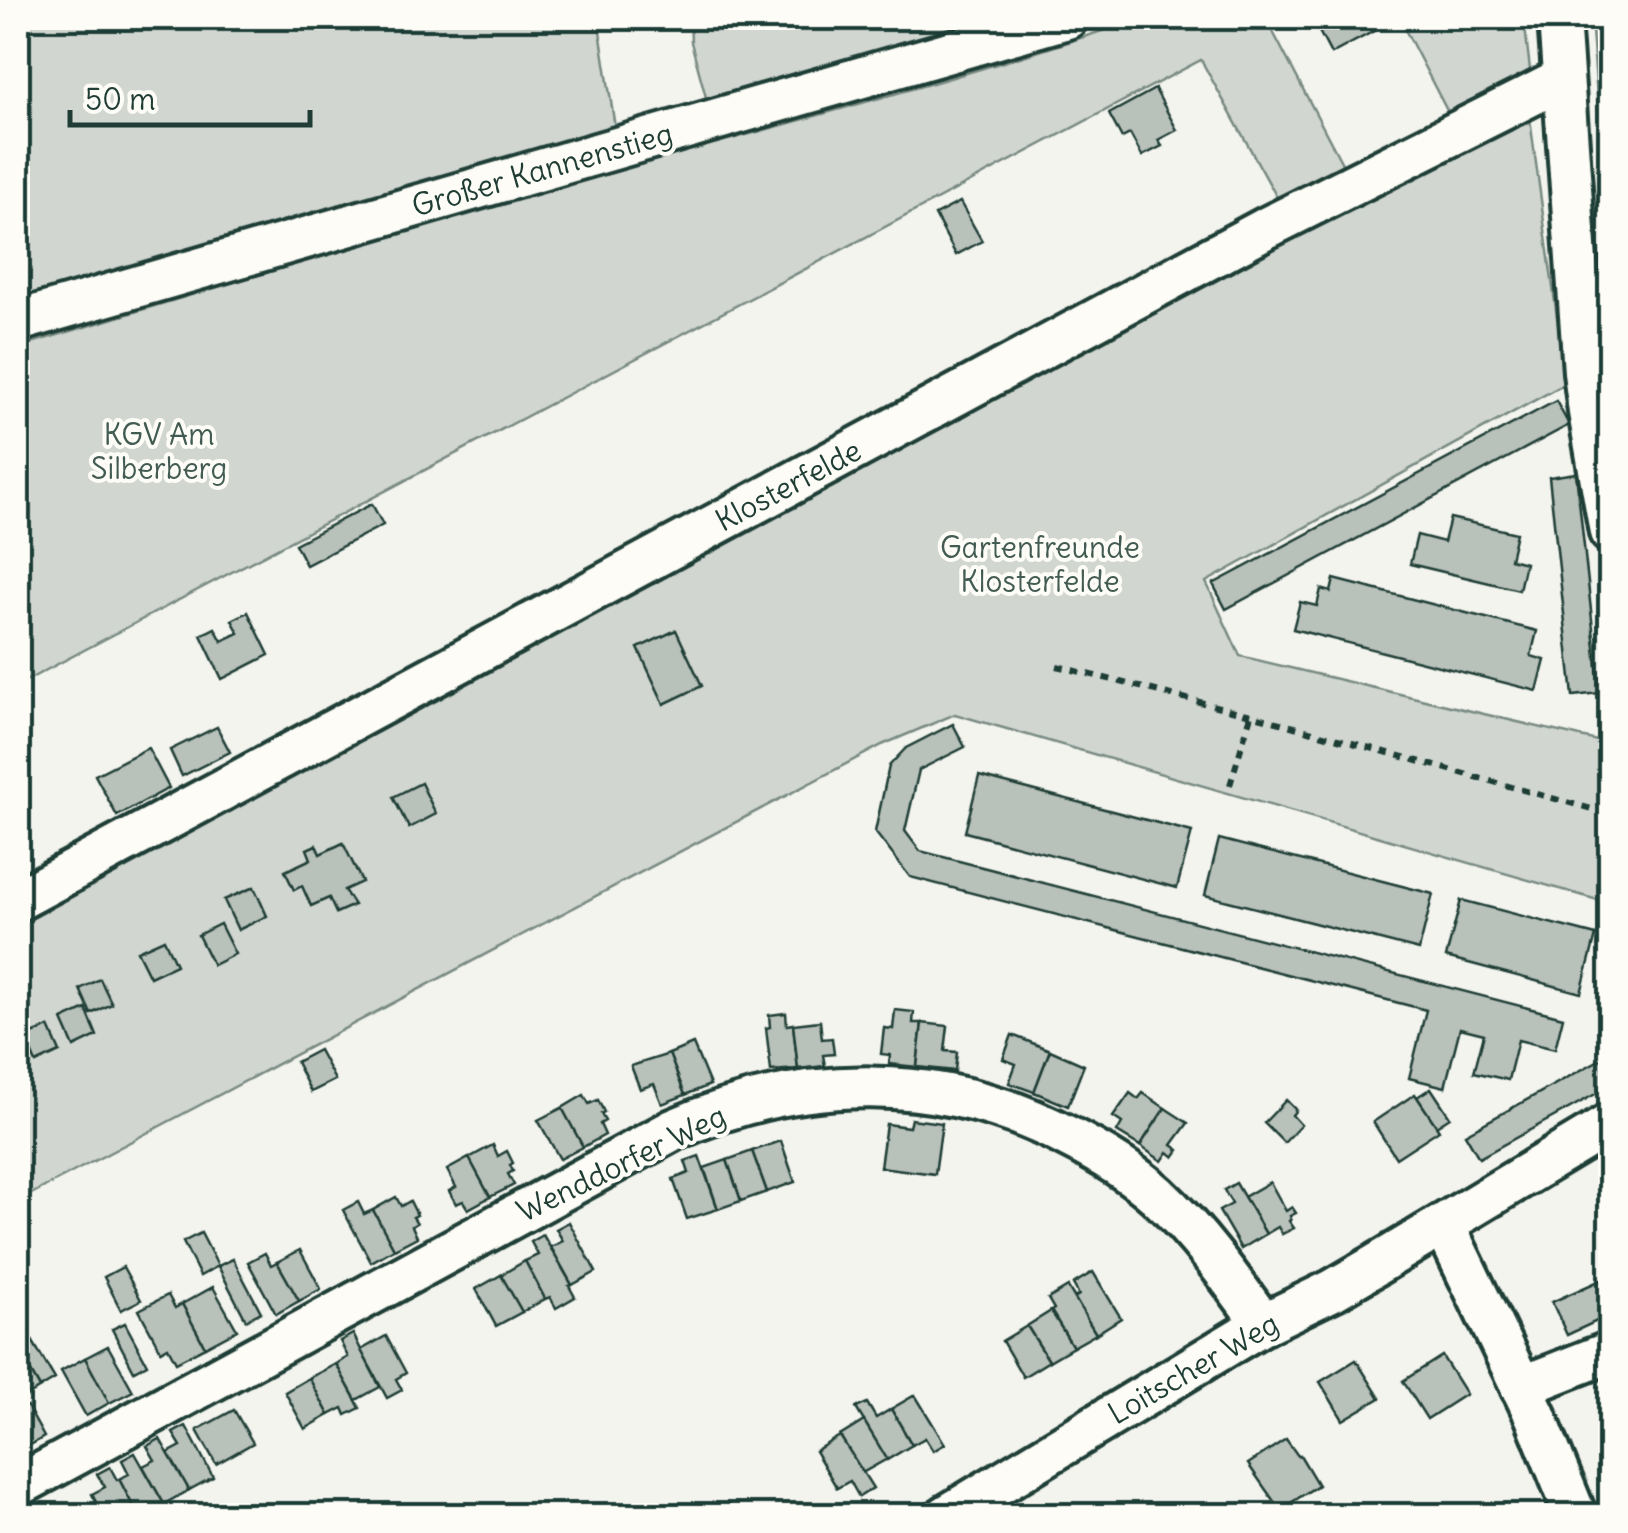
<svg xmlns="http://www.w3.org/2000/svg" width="1628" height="1533" font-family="Delius,sans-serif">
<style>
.green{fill:#d1d6d1;stroke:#788a82;stroke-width:2.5}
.building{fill:#b9c1bb;stroke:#1f3d34;stroke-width:2.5}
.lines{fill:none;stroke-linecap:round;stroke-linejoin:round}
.minor-casing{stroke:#1f3d34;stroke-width:48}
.path{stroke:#1f3d34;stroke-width:6;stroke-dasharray:8 8;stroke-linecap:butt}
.minor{stroke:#fdfcf7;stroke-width:40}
.labels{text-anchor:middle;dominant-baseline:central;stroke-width:8;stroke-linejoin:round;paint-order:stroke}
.street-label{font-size:30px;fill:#1f3d34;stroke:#fdfcf7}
.park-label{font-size:30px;fill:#435c53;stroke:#fdfcf7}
</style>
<rect width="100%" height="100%" fill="#f4f4ef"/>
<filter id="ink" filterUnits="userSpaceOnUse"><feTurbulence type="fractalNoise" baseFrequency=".01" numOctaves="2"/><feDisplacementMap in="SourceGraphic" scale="20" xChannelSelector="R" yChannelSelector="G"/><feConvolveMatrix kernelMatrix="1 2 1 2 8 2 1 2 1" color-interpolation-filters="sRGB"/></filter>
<g filter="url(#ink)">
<!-- green -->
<g class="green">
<path d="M18,18H598L615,127L18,298Z"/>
<path d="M690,18H1000L707,101L691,42Z"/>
<path d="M1141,18H1290L1271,28L1348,175L1285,212L1201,60L18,685V347C186,297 355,245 524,196C730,138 938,87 1141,18Z"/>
<path d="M1399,18H1524L1532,87L1454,124Z"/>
<path d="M1591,18H1610V267Z"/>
<path d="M1529,112L1566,383L1206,582L1240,656L1610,744V900L1601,901L955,714L882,745L18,1201V919Z"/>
</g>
<!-- building -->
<g class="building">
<path d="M1312,18H1369L1376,30L1331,54Z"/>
<path d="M1155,89L1177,130L1158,140L1162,146L1142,156L1130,134L1122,138L1109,114Z"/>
<path d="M960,202L982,241L956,255L935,215Z"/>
<path d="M1556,401L1569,425L1226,609L1213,584Z"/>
<path d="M1576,473L1600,693L1573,696L1549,477Z"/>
<path d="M372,504L383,525L306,565L295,544Z"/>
<path d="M1450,518L1516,533L1510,559L1525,563L1519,590L1410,564L1417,535L1444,542Z"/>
<path d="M1334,579L1537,631L1531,656L1545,660L1537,691L1293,629L1300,602L1317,606L1321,589L1331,592Z"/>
<path d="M248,612L269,655L222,679L201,635L215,628L222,641L239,633L232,620Z"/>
<path d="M676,630L702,686L664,704L638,648Z"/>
<path d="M953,724L965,747L919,770L905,831L920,851L1563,1017L1555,1049L1518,1040L1508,1080L1474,1072L1484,1034L1460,1028L1445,1087L1409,1078L1426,1010L910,877L875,832L889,766L906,748Z"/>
<path d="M217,727L230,752L182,776L170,750Z"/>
<path d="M148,748L169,788L117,816L95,775Z"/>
<path d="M979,776L1192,832L1177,888L965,832Z"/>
<path d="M421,783L436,814L409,828L393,797Z"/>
<path d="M1219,839L1433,894L1419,950L1205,895Z"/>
<path d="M343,843L362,882L344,890L354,905L336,913L329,898L311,906L302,886L294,890L285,871L311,859L307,849L316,845L320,854Z"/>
<path d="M254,887L267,916L238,930L224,900Z"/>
<path d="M1461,900L1596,935L1581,993L1446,957Z"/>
<path d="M220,924L235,954L213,965L198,935Z"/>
<path d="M164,939L176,965L150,977L137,951Z"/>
<path d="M100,979L112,1004L91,1014L80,989Z"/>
<path d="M86,1009L97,1036L74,1047L62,1020Z"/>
<path d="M895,1010L914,1012L913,1023H922L917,1067L889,1064L890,1055L881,1054L884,1028L893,1029Z"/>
<path d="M786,1013L787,1025L793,1024L798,1069L771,1071L766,1028L770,1027L769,1015Z"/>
<path d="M820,1021L822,1039L832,1038L834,1054L823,1055L825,1066L798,1069L793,1024Z"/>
<path d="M922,1023L948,1026L945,1051L957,1052L955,1071L917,1067Z"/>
<path d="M49,1027L60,1052L36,1063L25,1037Z"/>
<path d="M1012,1035L1050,1050L1034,1092L1009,1083L1016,1064L1003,1059Z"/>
<path d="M693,1044L710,1085L685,1095L669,1054Z"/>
<path d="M319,1050L335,1080L311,1092L296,1062Z"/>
<path d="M1050,1050L1084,1065L1068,1106L1034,1092Z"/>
<path d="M669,1054L685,1095L662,1104L654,1084L640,1089L631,1066Z"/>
<path d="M1610,1054V1086L1479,1158L1465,1134Z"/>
<path d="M1431,1088L1450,1117L1436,1126L1417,1097Z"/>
<path d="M1130,1093L1138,1099L1143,1093L1165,1108L1140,1146L1117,1132L1122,1123L1113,1117Z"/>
<path d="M1415,1094L1439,1130L1396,1158L1373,1122Z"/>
<path d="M584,1095L589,1104L598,1100L604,1112L601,1114L605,1121L600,1124L605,1135L583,1147L562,1108Z"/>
<path d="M1286,1100L1296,1110L1292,1115L1301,1125L1284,1143L1264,1123Z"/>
<path d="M562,1108L583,1147L560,1159L538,1120Z"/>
<path d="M1165,1108L1188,1123L1172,1145L1179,1150L1174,1157L1168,1152L1162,1161L1140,1146Z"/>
<path d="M911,1119L942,1123L935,1174L880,1167L886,1124L909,1127Z"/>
<path d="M781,1141L795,1182L767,1192L752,1151Z"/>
<path d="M493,1145L498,1156L507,1151L513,1163L510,1165L513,1171L508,1174L514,1185L490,1197L469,1158Z"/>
<path d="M752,1151L767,1192L741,1201L727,1160Z"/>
<path d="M699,1156L718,1209L687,1219L673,1179L689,1173L685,1161Z"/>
<path d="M469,1158L490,1197L468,1209L463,1201L456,1204L449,1191L456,1187L447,1170Z"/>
<path d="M727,1160L741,1201L718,1209L704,1168Z"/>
<path d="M1270,1182L1286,1211L1292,1207L1296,1213L1290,1216L1291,1219L1289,1221L1294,1228L1282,1234L1278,1227L1266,1234L1244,1197Z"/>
<path d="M1236,1183L1266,1234L1241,1249L1219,1211L1232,1204L1224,1190Z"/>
<path d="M396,1197L401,1206L410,1201L417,1215L413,1217L417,1223L412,1226L417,1237L394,1249L373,1210Z"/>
<path d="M358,1202L364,1214L373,1210L394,1249L371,1262L343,1210Z"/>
<path d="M569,1222L596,1272L572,1285L551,1247L563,1241L556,1229Z"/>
<path d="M201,1233L218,1266L200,1276L183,1242Z"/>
<path d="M543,1235L572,1285L569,1286L575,1297L556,1308L550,1297L545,1299L525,1261L538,1255L531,1242Z"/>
<path d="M300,1250L321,1289L299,1301L277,1262Z"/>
<path d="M265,1253L271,1265L277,1262L299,1301L276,1314L248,1262Z"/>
<path d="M233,1259L261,1312L246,1320L218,1266Z"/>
<path d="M525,1261L545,1299L522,1312L501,1275Z"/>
<path d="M123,1267L141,1300L121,1310L104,1277Z"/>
<path d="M1093,1272L1121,1318L1096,1334L1074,1298L1079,1295L1073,1284Z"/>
<path d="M501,1275L522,1312L496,1326L476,1289Z"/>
<path d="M1601,1280L1610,1302V1315L1567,1335L1552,1302Z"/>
<path d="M213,1287L237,1330L205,1347L182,1304Z"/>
<path d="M1068,1287L1096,1334L1073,1347L1051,1311L1054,1309L1048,1299Z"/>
<path d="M168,1295L175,1308L182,1304L205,1347L176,1362L168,1347L161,1351L139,1310Z"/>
<path d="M1051,1311L1073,1347L1049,1361L1027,1326Z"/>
<path d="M125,1323L147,1364L134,1371L112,1329Z"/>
<path d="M23,1325L55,1379L40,1388L18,1350V1328Z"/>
<path d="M1027,1326L1049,1361L1023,1377L1002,1341Z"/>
<path d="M353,1334L380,1387L356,1400L336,1364L348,1357L340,1341Z"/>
<path d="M386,1336L406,1373L396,1379L402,1390L387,1398L361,1350Z"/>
<path d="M108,1346L133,1391L109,1403L85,1358Z"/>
<path d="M18,1350L40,1388L24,1398L18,1388Z"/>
<path d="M1442,1356L1466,1394L1427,1419L1403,1381Z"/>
<path d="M85,1358L109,1403L86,1416L61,1371Z"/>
<path d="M1356,1360L1380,1398L1343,1420L1320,1382Z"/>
<path d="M336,1364L360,1408L346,1415L343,1408L329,1415L309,1378Z"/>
<path d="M309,1378L329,1415L305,1429L285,1392Z"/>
<path d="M915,1395L945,1444L933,1451L925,1438L912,1445L891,1409Z"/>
<path d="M867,1403L876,1418L891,1409L912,1445L887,1460L856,1408Z"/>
<path d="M27,1406L44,1437L18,1452V1409V1411Z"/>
<path d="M234,1410L253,1443L216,1464L197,1430Z"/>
<path d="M864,1421L887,1459L862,1473L840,1436Z"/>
<path d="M186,1426L213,1477L189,1490L168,1453L181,1446L173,1433Z"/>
<path d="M840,1436L873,1488L859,1497L850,1481L837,1488L815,1451Z"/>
<path d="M160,1439L189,1490L164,1504L143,1466L155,1460L147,1446Z"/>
<path d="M1286,1439L1298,1456L1300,1455L1318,1485L1280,1510L1248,1464Z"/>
<path d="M135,1453L169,1513L165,1516H138L119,1479L129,1474L122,1460Z"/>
<path d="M110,1467L117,1480L119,1479L138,1516H103L92,1494L105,1487L97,1474Z"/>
<path d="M729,1504L736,1516H711Z"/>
<path d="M601,1506L606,1516H585Z"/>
</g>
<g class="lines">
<!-- minor casing -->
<g class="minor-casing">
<g id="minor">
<path d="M1559,18L1584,372L1589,412L1610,532"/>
<path d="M18,321L1067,18"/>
<path d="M18,900L1266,228L1563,79"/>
<path d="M1444,1225L1535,1415L1576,1516"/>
<path d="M1521,1387L1610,1352"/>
<path d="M18,1486L673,1130C800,1073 943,1071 1068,1137C1100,1153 1130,1171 1157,1195C1198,1233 1231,1279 1263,1324"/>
<path d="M946,1516L1263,1324L1333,1290L1374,1266L1610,1124"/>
</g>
</g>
<!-- path -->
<g class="path">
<path d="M1057,666L1251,715L1610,814"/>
<path d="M1230,785L1251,715"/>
</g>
<!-- minor -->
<use href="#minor" class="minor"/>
</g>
</g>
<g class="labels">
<!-- street labels -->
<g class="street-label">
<text transform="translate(542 169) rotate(-16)">Großer Kannenstieg</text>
<text transform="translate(788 485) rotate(-28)">Klosterfelde</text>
<text transform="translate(621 1163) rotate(-26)">Wenddorfer Weg</text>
<text transform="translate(1193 1368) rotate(-30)">Loitscher Weg</text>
</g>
<!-- park labels -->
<g class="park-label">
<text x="159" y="434">KGV Am<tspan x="159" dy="34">Silberberg</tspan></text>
<text x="1040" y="547">Gartenfreunde<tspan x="1040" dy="34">Klosterfelde</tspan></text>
</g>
</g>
<!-- margin -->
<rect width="1628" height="1533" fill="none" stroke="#fdfcf7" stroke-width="60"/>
<rect x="30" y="30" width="1568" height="1473" fill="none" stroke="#1f3d34" stroke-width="4" filter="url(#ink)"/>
<!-- scale -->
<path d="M70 110v15h240v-15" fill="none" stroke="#1f3d34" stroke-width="5"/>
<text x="85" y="110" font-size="30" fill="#1f3d34" stroke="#fdfcf7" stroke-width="8" paint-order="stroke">50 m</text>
</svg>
